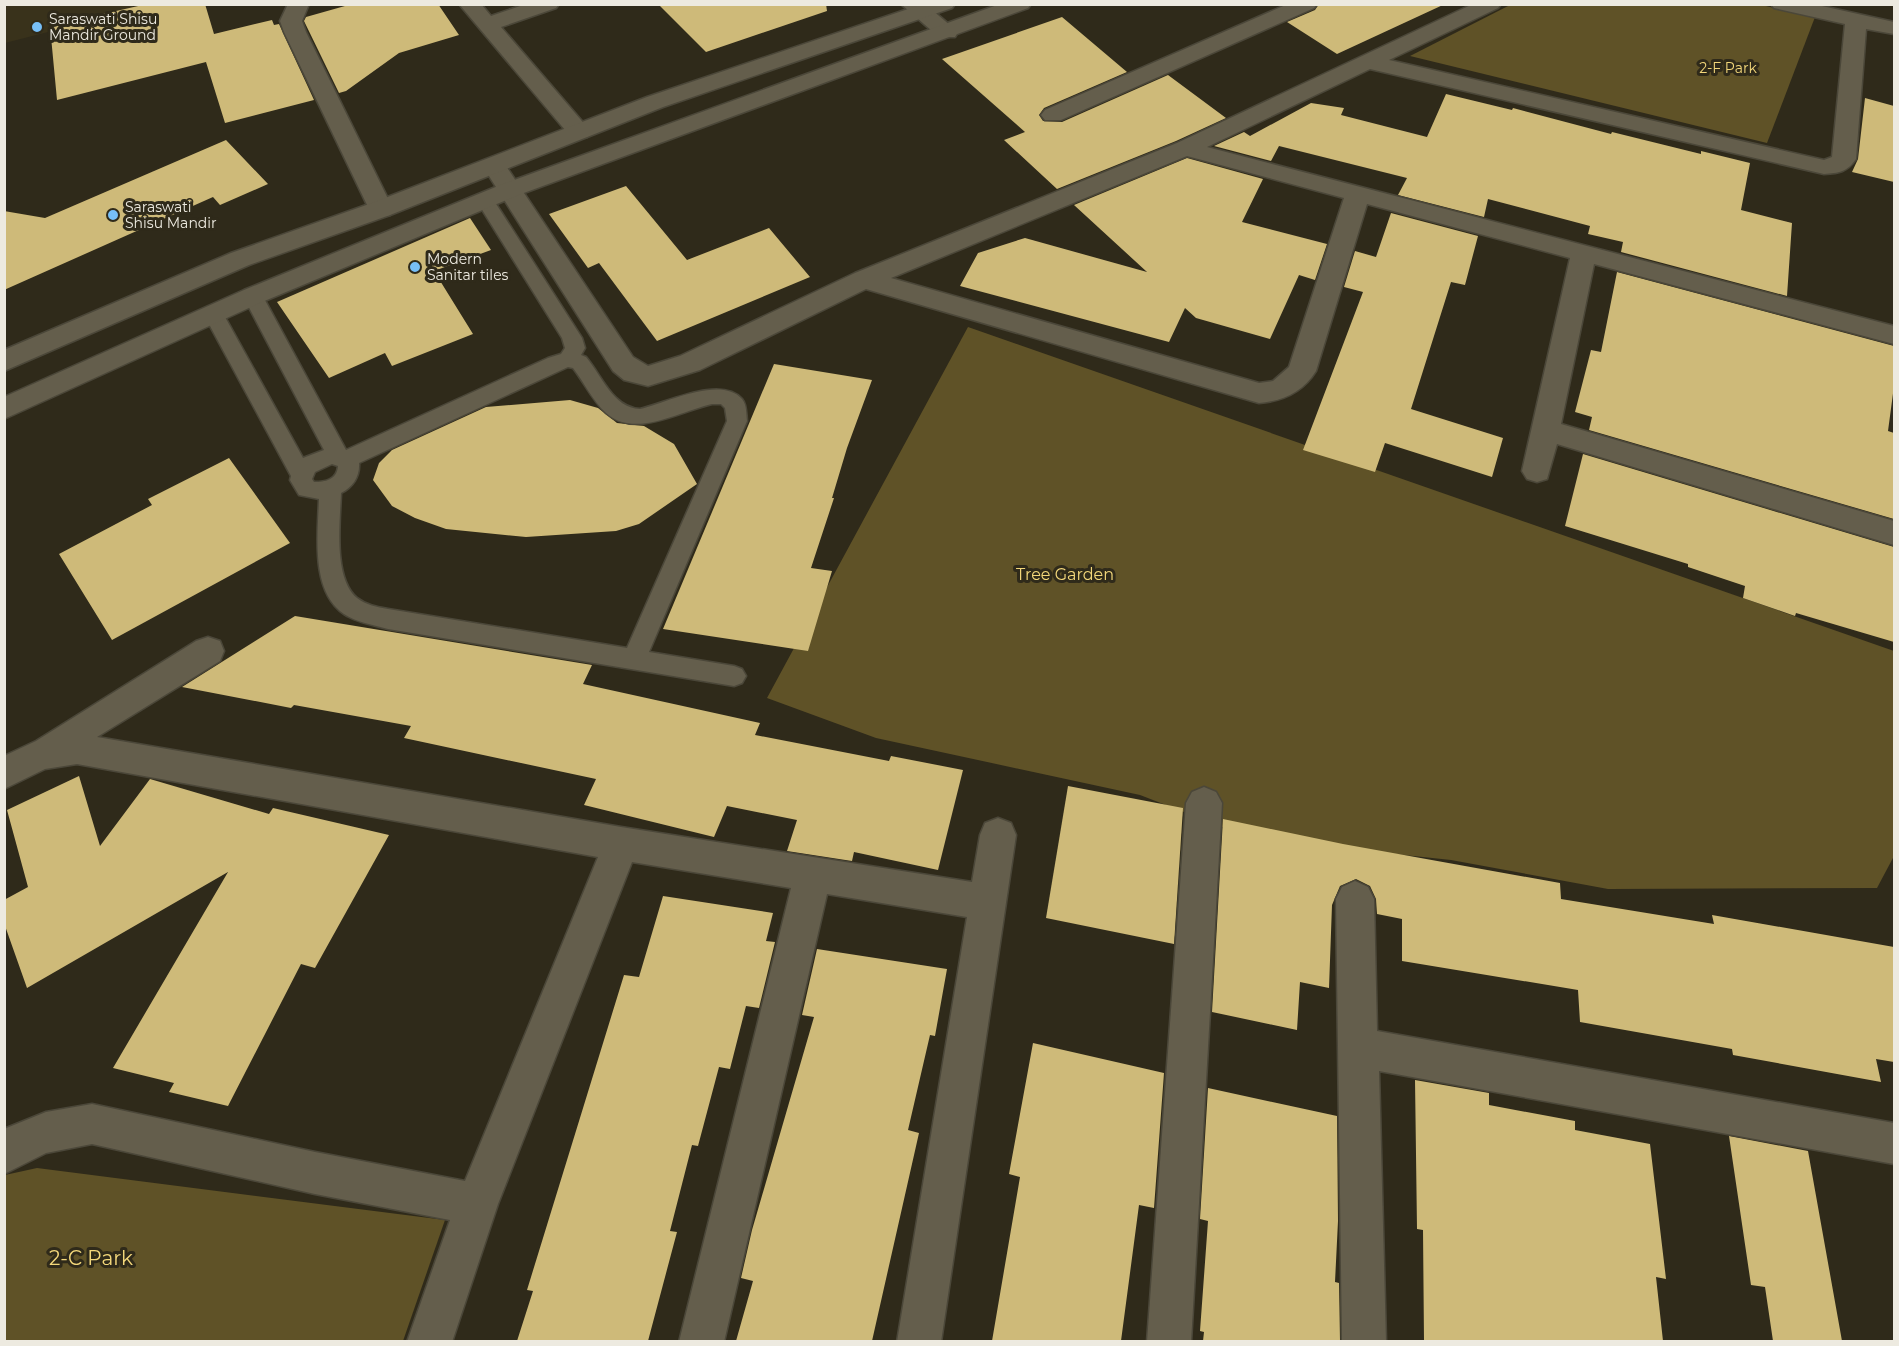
<svg xmlns="http://www.w3.org/2000/svg" width="1899" height="1346" font-family="Montserrat,sans-serif">
<style>
.built{fill:#39321b}
.green{fill:#5f5227}
.building{fill:#ceba79}
.lines{fill:none;stroke-linecap:round;stroke-linejoin:round}
.service-casing{stroke:#4b4739;stroke-width:3}
.minor-casing{stroke:#4b4739;stroke-width:3}
.tertiary-casing{stroke:#4b4739;stroke-width:3}
.service{fill:#645e4c;fill-rule:evenodd}
.minor{fill:#645e4c;fill-rule:evenodd}
.tertiary{fill:#645e4c;fill-rule:evenodd}
.poi-dot{fill:#77bff7;stroke:#2f2a1a;stroke-width:2}
.labels{text-anchor:middle;dominant-baseline:central;stroke-width:6;stroke-linejoin:round;paint-order:stroke}
.far-poi-label{font-size:14px;fill:#edeae0;stroke:#2f2a1a;text-anchor:start}
.far-park-label{font-size:14px;fill:#f3d77a;stroke:#2f2a1a}
.park-label{font-size:16px;fill:#f3d77a;stroke:#2f2a1a}
.near-park-label{font-size:20px;fill:#f3d77a;stroke:#2f2a1a}
</style>
<rect width="100%" height="100%" fill="#2f2a1a"/>
<!-- built -->
<path class="built" d="M132,4L134,10L5,43V5Z"/>
<!-- green -->
<g class="green">
<path d="M1757,4L1815,17L1767,143L1410,56L1510,5Z"/>
<path d="M968,327L1894,651V856L1877,888L1608,889L1451,860L1254,839L1140,795L876,738L767,698Z"/>
<path d="M37,1168L445,1220L403,1341H5V1175Z"/>
</g>
<!-- building -->
<g class="building">
<path d="M147,4H205L214,34L272,20L274,25L279,24L314,100L225,123L206,62L57,100L50,26Z"/>
<path d="M352,4H438L459,35L399,53L346,91L339,93L304,21L306,17Z"/>
<path d="M658,4H826L827,11L706,52Z"/>
<path d="M1319,4H1445L1337,54L1287,22L1315,10Z"/>
<path d="M1062,17L1127,72L1044,108L1039,115L1043,121L1062,122L1168,75L1226,118L1176,141L1057,189L1004,140L1025,132L942,59Z"/>
<path d="M1446,94L1512,110L1513,108L1611,134L1612,132L1701,154V151L1750,163L1741,210L1792,223L1787,296L1621,252L1623,242L1588,234L1590,226L1488,199L1484,217L1398,195L1407,178L1279,146L1271,161L1214,146L1244,132L1250,136L1311,103L1344,108L1341,115L1427,137Z"/>
<path d="M1865,98L1894,106V182L1852,172L1858,159Z"/>
<path d="M226,140L268,184L220,205L213,197L4,290V211L45,218Z"/>
<path d="M1187,158L1263,179L1242,222L1327,244L1315,280L1299,275L1270,339L1196,318L1185,308L1169,342L960,286L978,253L1025,238L1147,272L1074,205Z"/>
<path d="M626,186L687,260L769,228L810,277L657,341L599,263L588,268L549,214Z"/>
<path d="M1391,213L1478,236L1465,285L1451,282L1411,409L1503,438L1492,477L1385,443L1375,472L1303,450L1363,292L1344,287L1355,251L1376,257Z"/>
<path d="M470,218L491,250L434,271L473,334L392,366L385,353L329,378L277,302Z"/>
<path d="M1617,272L1894,346V386L1888,431L1894,433V519L1589,430L1592,417L1575,412L1591,350L1601,352Z"/>
<path d="M774,364L872,380L847,448L832,498H834L811,568L832,571L808,651L663,629Z"/>
<path d="M570,400L598,408L617,423L644,426L674,444L697,484L639,524L616,531L526,537L446,529L415,518L392,506L373,480L379,463L392,450L486,407Z"/>
<path d="M1583,454L1894,547V642L1796,613L1795,616L1743,598L1745,586L1688,567V564L1565,526Z"/>
<path d="M229,458L290,543L112,640L59,554L152,505L148,499Z"/>
<path d="M295,616L592,665L583,684L760,723L755,735L889,761L891,756L963,770L938,870L854,852L852,861L787,851L797,820L727,806L714,837L584,805L596,779L404,738L411,726L294,705L291,708L182,687Z"/>
<path d="M79,776L100,846L150,779L269,814L273,808L389,835L315,968L301,964L228,1106L169,1092L174,1083L113,1068L228,872L27,988L4,923V900L28,887L7,810Z"/>
<path d="M1068,786L1183,808L1174,944L1046,918Z"/>
<path d="M1223,819L1343,844L1560,883L1561,899L1714,924L1712,915L1894,947V1062L1876,1059L1881,1082L1733,1055L1732,1049L1580,1022L1578,990L1402,961V919L1377,914L1376,899L1370,886L1356,879L1340,886L1332,905L1329,988L1300,982L1297,1030L1212,1012Z"/>
<path d="M663,896L773,913L766,941L775,942L759,1008L746,1006L730,1069L719,1067L698,1146L692,1145L670,1231L677,1232L648,1341H517L533,1291L527,1290L624,975L639,977Z"/>
<path d="M817,949L947,969L935,1036L930,1035L908,1130L919,1133L872,1341H736L753,1281L741,1278L752,1230L814,1017L802,1015Z"/>
<path d="M1033,1043L1164,1073L1154,1208L1139,1205L1121,1341H992L1020,1177L1009,1174Z"/>
<path d="M1415,1080L1489,1093V1105L1575,1121V1130L1650,1144L1666,1279L1656,1277L1663,1341H1424L1423,1230L1417,1229Z"/>
<path d="M1208,1088L1337,1116L1338,1221L1335,1282L1339,1283L1340,1341H1203L1204,1332L1200,1331L1208,1221L1200,1219Z"/>
<path d="M1729,1136L1808,1151L1842,1341H1773L1765,1287L1751,1285Z"/>
</g>
<g class="lines">
<!-- service casing -->
<g class="service-casing">
<path id="service" d="M485,194L491,196L582,338L585,348L581,355L586,357C602,376 613,408 640,409C666,403 721,375 742,399C747,405 746,414 747,421L649,652L734,666L742,669L746,676L742,683L734,686L388,629C373,625 356,622 344,614C310,591 318,533 319,499L299,495L290,480L291,476L203,313L206,308H220L303,458L324,450L243,296L246,291H260L346,450L548,358L561,354L565,348L562,338L476,200ZM568,367L573,368C584,382 592,400 606,413C635,439 680,411 712,404H721L725,408L727,421L627,648L388,609C377,607 366,605 357,598C333,578 340,522 341,493C353,487 360,476 359,463ZM332,464L338,466C337,480 325,482 314,482L312,479L315,472Z"/>
</g>
<!-- minor casing -->
<g class="minor-casing">
<g id="minor">
<path d="M288,4H309L302,21L306,32L393,209L390,215L381,217L372,215L369,209L284,32L280,21Z"/>
<path d="M459,4H481L491,16L526,4H559L556,8L501,27L587,127L591,132L587,137H571Z"/>
<path d="M901,4H925L958,32L955,37H939Z"/>
<path d="M1288,4H1317L1314,8L1061,120H1045L1041,115L1045,110Z"/>
<path d="M1473,4H1501L1498,8L1389,60L1824,160L1832,157L1845,24L1774,8L1771,4H1813L1894,22V34L1866,29L1856,159C1847,172 1839,173 1824,174L1370,69L1207,147L1894,326V344L1594,264L1561,424L1894,521V545L1557,444L1547,479L1537,482L1527,479L1522,471L1570,258L1367,204L1316,371C1303,392 1283,401 1259,403L866,289L700,370L648,386L624,380L613,371L482,165L486,160L494,158L502,160L633,357L648,366L680,356L855,273L1177,143ZM1187,156L1344,198L1289,367L1273,381L1259,383L891,278Z"/>
<path d="M208,637L220,641L224,651L220,661L97,737L621,827L972,882L980,835L985,823L998,818L1011,823L1016,835L941,1342H897L967,917L827,894L724,1342H679L791,888L632,862L498,1204L452,1342H407L450,1220L315,1194L92,1144L46,1153L4,1174V1129L46,1112L92,1104L315,1152L465,1181L598,857L77,764L45,769L4,789V756L36,741L196,641Z"/>
<path d="M1204,787L1216,792L1222,803L1191,1342H1147L1186,803L1192,792Z"/>
<path d="M1355,881L1368,887L1374,899L1377,1031L1894,1123V1164L1379,1071L1386,1342H1342L1336,899L1342,887Z"/>
</g>
</g>
<!-- tertiary casing -->
<g class="tertiary-casing">
<g id="tertiary">
<path d="M923,4H955L952,8L663,107L390,215L249,265L4,371V350L231,253L372,203L647,97Z"/>
<path d="M1000,4H1031L1028,8L521,194L262,302L4,419V397L244,290L503,184Z"/>
</g>
</g>
<!-- service -->
<use href="#service" class="service"/>
<!-- minor -->
<use href="#minor" class="minor"/>
<!-- tertiary -->
<use href="#tertiary" class="tertiary"/>
</g>
<!-- markers -->
<g class="poi-dot">
<circle cx="37" cy="27" r="6"/>
<circle cx="113" cy="215" r="6"/>
<circle cx="415" cy="267" r="6"/>
</g>
<g class="labels">
<!-- far-poi labels -->
<g class="far-poi-label">
<text x="49" y="19">Saraswati Shisu<tspan x="49" dy="16">Mandir Ground</tspan></text>
<text x="125" y="207">Saraswati<tspan x="125" dy="16">Shisu Mandir</tspan></text>
<text x="427" y="259">Modern<tspan x="427" dy="16">Sanitar tiles</tspan></text>
</g>
<!-- far-park labels -->
<g class="far-park-label">
<text x="1728" y="68">2-F Park</text>
</g>
<!-- park labels -->
<g class="park-label">
<text x="1065" y="574">Tree Garden</text>
</g>
<!-- near-park labels -->
<g class="near-park-label">
<text x="91" y="1258">2-C Park</text>
</g>
</g>
<!-- border -->
<rect width="1899" height="1346" fill="none" stroke="#edeae0" stroke-width="12"/>
</svg>
